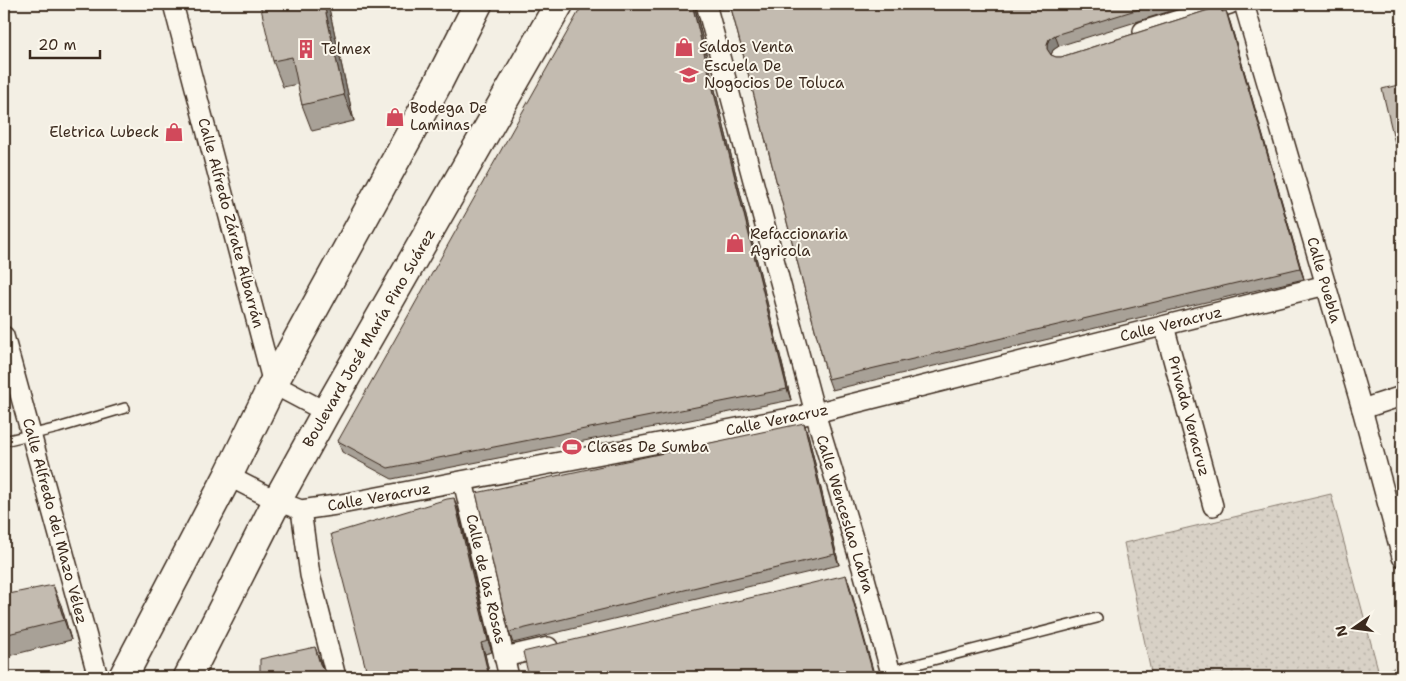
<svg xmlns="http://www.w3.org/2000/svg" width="1406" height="681" font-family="'Shantell Sans',sans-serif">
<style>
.grass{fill:url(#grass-dots);stroke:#8a7e72}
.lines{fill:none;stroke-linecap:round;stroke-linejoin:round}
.service-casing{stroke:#3b2a1e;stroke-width:12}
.minor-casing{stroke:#3b2a1e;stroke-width:22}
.trunk-casing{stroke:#3b2a1e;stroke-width:31}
.service{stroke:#fbf7ec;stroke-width:9}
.minor{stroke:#fbf7ec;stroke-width:19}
.trunk{stroke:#fbf7ec;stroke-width:28}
.wall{fill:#a8a197;stroke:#3b2a1e}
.shaded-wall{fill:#88837b;stroke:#3b2a1e}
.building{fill:#c3bbb0;stroke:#3b2a1e}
.labels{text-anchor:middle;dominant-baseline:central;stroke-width:4;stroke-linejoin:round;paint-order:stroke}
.poi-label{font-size:15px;fill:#3b2a1e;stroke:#fbf7ec;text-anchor:start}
.street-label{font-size:15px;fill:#3b2a1e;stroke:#fbf7ec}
</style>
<defs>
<pattern id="grass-dots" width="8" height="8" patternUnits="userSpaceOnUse" patternTransform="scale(1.25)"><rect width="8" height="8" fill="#d8d1c6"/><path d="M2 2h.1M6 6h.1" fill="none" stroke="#bab4aa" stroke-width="1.8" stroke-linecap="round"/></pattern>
</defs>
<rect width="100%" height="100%" fill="#f3efe4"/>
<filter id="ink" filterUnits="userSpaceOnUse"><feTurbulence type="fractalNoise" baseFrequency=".02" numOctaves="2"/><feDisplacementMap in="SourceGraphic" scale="10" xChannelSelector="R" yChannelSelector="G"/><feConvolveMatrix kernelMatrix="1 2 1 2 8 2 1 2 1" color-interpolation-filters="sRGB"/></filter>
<g filter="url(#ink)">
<!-- grass -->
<path class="grass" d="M1331,494L1379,673L1402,665V677H1152L1124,543Z"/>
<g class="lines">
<!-- service casing -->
<g class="service-casing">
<g id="service">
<path d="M4,441L58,428L125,408"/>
<path d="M890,671L1097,618"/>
</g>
</g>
<!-- minor casing -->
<g class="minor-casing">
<g id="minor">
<path d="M173,4L273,384L326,412"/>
<path d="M706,4L815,413L863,571L892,677"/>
<path d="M1244,4L1362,409L1402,557"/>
<path d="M1143,31L1230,4"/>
<path d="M1164,326L1213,506"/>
<path d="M4,336L98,677"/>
<path d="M1362,409L1402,396"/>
<path d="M228,476L277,501L301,510L336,505L815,413L1326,285"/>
<path d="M463,481L509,677"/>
<path d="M301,510L310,575L336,677"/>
<path d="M504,657L548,647"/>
</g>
</g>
<!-- trunk casing -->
<g class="trunk-casing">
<g id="trunk">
<path d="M123,677L228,476L273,384L438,83L478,4"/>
<path d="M188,677L277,501L326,412L559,4"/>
</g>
</g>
<!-- service -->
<use href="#service" class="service"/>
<!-- minor -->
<use href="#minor" class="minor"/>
<!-- trunk -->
<use href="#trunk" class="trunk"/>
</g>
<!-- wall -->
<g class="wall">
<path d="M328,4L354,121L312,131L302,105L298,84L283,87L273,61Z"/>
<path d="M694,4L791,400L392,479L342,452L338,441Z"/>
<path d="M730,4H1193L1059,46L1053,50L1051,55L1056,57H1061L1221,6L1223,12L1226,11L1230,22L1304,279L832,390L828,379Z"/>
<path d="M1402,84V169L1399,160Z"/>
<path d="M808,434L839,565L513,643L509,632Z"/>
<path d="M458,509L492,652L485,654L490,677H368Z"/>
<path d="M4,595L61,605L71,640L4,657Z"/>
</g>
<!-- shaded-wall -->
<g class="shaded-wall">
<path d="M324,4H328L354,121L344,95Z"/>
<path d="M692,4H694L791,400L787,389Z"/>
<path d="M1226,11L1230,22L1304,279L1300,268Z"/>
<path d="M1055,35L1059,46L1053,50L1051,55L1047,49V44L1049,39Z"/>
<path d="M804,423L808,434L839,565L835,554Z"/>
<path d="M454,498L458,509L492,652L488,641Z"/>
<path d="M846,575L850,586L875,677H874Z"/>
<path d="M53,585L61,605L71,640L64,620Z"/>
<path d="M481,643L485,654L490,677H489Z"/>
<path d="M315,647L321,663L324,677L320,664Z"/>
</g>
<!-- building -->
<g class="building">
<path d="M260,4H324L344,95L302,105L292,57L273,61Z"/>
<path d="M583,4H692L787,389L388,468L338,441Z"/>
<path d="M730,4H1155L1055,35L1049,39L1047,44V49L1051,55L1056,57H1061L1221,6L1222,12L1226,11L1300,268L828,379Z"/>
<path d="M1402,84V159L1399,160L1382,89Z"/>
<path d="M804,423L835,554L509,632L476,493Z"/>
<path d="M454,498L488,641L481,643L489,677H368L331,534L447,499Z"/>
<path d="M846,575L874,677H529L523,652Z"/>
<path d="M53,585L64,620L4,635V595Z"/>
<path d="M315,647L320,664L323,669L327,672L328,677H260V659Z"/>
</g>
</g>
<!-- icons -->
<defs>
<g id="shop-bare" transform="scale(1.5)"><path d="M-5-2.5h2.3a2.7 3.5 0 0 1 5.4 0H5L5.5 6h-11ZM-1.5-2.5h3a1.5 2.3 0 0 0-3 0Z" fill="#d1495b" stroke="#fbf7ec" stroke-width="2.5" paint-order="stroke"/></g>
<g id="building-bare" transform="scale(1.5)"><path d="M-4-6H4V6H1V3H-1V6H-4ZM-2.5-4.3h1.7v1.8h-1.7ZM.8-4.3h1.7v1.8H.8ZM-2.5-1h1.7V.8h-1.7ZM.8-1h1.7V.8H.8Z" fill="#d1495b" stroke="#fbf7ec" stroke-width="2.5" paint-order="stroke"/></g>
<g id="university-bare" transform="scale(1.5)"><path d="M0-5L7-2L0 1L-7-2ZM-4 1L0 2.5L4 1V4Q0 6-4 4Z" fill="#d1495b" stroke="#fbf7ec" stroke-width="2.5" paint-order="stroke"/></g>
<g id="stadium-bare" transform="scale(1.5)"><path d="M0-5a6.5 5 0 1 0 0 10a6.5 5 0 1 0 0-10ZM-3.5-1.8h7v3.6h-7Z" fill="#d1495b" stroke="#fbf7ec" stroke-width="2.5" paint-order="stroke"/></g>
</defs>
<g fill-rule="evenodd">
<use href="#shop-bare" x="684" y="47"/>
<use href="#building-bare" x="306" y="49"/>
<use href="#university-bare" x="689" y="75"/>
<use href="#shop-bare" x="395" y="117"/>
<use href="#shop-bare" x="174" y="132"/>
<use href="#shop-bare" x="735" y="243"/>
<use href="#stadium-bare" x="572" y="447"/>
</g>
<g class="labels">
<!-- poi labels -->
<g class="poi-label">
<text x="699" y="47">Saldos Venta</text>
<text x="321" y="49">Telmex</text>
<text x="704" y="66">Escuela De<tspan x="704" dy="17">Nogocios De Toluca</tspan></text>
<text x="410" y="108">Bodega De<tspan x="410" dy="17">Laminas</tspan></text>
<text x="159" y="132" text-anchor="end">Eletrica Lubeck</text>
<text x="750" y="234">Refaccionaria<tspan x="750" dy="17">Agricola</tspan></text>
<text x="587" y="447">Clases De Sumba</text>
</g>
<!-- street labels -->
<g class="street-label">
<text transform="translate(231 223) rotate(75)">Calle Alfredo Zárate Albarrán</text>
<text transform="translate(1324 280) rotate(74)">Calle Puebla</text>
<text transform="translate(1171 324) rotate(-14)">Calle Veracruz</text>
<text transform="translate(369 338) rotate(-60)">Boulevard José María Pino Suárez</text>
<text transform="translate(1189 416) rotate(75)">Privada Veracruz</text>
<text transform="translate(777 420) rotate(-12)">Calle Veracruz</text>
<text transform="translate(379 497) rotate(-10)">Calle Veracruz</text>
<text transform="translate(845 514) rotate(73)">Calle Wenceslao Labra</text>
<text transform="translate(55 521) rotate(75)">Calle Alfredo del Mazo Vélez</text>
<text transform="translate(486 579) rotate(77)">Calle de las Rosas</text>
</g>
</g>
<!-- margin -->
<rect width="1406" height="681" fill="none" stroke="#fbf7ec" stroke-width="20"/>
<rect x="10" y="10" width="1386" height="661" fill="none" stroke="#3b2a1e" stroke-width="2" filter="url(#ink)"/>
<!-- north arrow -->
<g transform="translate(1354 628) rotate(256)" stroke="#fbf7ec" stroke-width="4" paint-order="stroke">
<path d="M0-4L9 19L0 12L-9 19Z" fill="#3b2a1e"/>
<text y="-8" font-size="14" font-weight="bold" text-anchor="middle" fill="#3b2a1e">N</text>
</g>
<!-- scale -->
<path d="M30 50v8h70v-8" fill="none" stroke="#3b2a1e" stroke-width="2.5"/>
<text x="38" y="50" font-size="15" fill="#3b2a1e" stroke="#fbf7ec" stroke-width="4" paint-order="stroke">20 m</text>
</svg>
